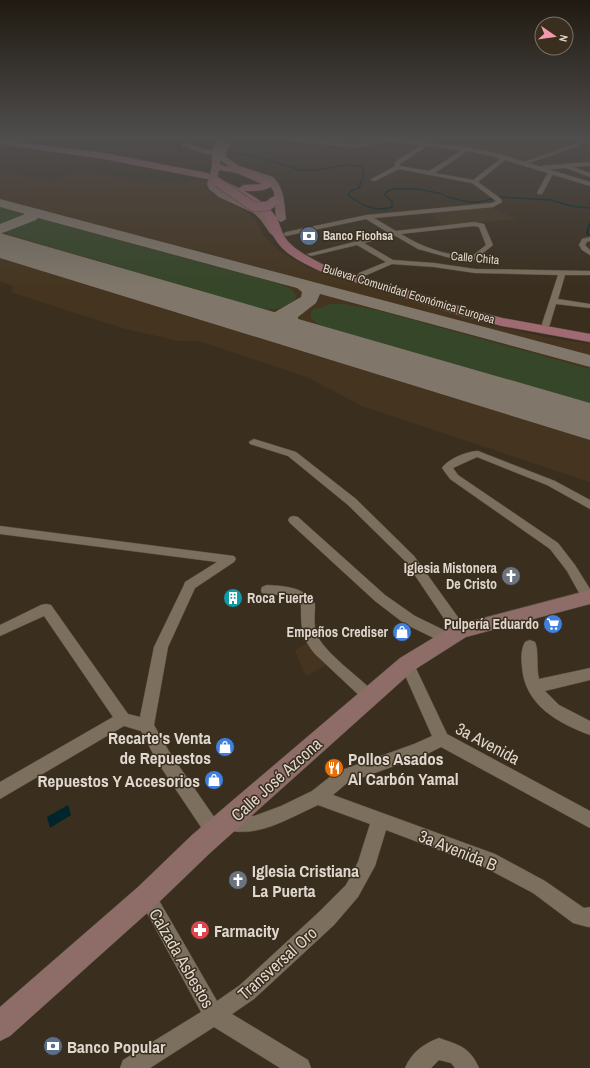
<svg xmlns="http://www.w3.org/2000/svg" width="590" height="1068" font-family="'Archivo Narrow',sans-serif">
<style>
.built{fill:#453520}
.green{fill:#364628}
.water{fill:#01252c}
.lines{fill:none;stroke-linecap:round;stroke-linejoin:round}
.stream-far1{stroke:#01252c;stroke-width:1.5}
.stream{stroke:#01252c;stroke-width:2}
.taxiway{fill:#80776a;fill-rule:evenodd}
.runway{fill:#80776a;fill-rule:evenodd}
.minor-casing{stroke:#564d3f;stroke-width:1}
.tertiary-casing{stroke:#564d3f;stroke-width:1}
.secondary-casing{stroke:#564d3f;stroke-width:1}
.primary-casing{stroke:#564d3f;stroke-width:1}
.minor{fill:#7c6f5e;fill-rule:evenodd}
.tertiary{fill:#7c6f5e;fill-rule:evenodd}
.secondary{fill:#8e6d68;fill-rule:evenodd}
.primary{fill:#9f6a72;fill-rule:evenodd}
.primary-bridge-casing{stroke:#564d3f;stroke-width:10;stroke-linecap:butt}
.primary-bridge{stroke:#9f6a72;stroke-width:9}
.labels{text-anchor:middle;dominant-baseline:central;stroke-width:3;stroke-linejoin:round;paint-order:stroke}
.far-poi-label{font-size:12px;font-weight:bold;fill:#dfd7cd;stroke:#3a2f1f;text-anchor:start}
.far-street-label{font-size:12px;fill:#dfd7cd;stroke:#3a2f1f}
.poi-label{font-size:14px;font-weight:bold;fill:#dfd7cd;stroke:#3a2f1f;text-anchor:end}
.near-poi-label{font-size:17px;font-weight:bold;fill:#dfd7cd;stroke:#3a2f1f;text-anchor:start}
.near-street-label{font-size:17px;fill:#dfd7cd;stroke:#3a2f1f}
</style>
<rect width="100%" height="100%" fill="#3a2f1f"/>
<!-- built -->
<g class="built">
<path d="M391,138H561L580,142L523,161L483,150L389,139Z"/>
<path d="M0,169L34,178L37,177L53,180L79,170L133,180L185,183L196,179L209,181L207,186L208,191L247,212L255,219L263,234L279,251L307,267L492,325L545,337L590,344V482L362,406L307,377L200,341H179L122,328L11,292L13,286L0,281Z"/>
<path d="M487,206L518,219L443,225L429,212Z"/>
<path d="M310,641L328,664L306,676L295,651Z"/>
</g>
<!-- green -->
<g class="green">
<path d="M0,207L22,213L24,215L22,217L0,226Z"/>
<path d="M40,219L266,280C275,283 296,286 296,298C289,310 271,310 259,308L7,234L8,231L22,224Z"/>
<path d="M330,304H344L380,311L590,369V405L320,326L311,318V312L315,308L318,309Z"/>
</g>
<!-- water -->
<path class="water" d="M68,805L71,815L50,828L47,817Z"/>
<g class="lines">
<!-- stream-far1 -->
<g class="stream-far1">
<path d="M180,151L177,142L186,141L215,148"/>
<path d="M228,152L265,159L300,170H315L347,165L362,166L364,174L359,188L351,191L348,195C362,205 375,213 392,207V202L385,195L386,192L393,189H418L443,194L447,197L468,202H479L500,197L551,200L571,206L590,208"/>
</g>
<!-- stream -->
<path class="stream" d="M590,223L587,233L590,236"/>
<!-- taxiway -->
<path class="taxiway" d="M0,199L590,355V367L320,294L316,303L298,317V323L311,335L308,339C295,343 283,335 278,322L259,325L241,323L238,319L241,315L275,312L301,297L302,292L297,288L38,218L36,220L0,234V224L25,214L0,207Z"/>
<!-- runway -->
<path class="runway" d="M0,233L590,403V440L0,258Z"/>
<!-- minor casing -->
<g class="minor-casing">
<g id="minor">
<path d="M381,138H393L387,141Z"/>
<path d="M585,138L590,139L579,146L526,164L521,163L575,144Z"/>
<path d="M184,142L203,149L219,152C208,158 192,149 182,145L181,144Z"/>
<path d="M426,142L429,144L428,145L400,164V166L429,171L467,147L470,149L469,150L435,173L473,180L504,156H508V158L478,182L501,199L502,202L493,207L374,218L396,231L474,222L484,224L493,245L473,261L454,259L418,249L394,235L364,243L393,260L434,263L475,269L590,271V275H565L558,299L590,304V308L556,304L550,324L549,326H543L542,324L558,275L475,273L434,267L392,264L362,277L358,275L359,273L386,262L357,245L311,256L307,254L389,233L366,219L286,236L283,234L286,232L367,215L492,203L496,201L472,183L399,169L375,181L370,180L395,166V162ZM474,226L479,227L486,245L471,257C443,254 426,249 401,234Z"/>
<path d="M590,162V166L573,167L590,173V177L566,168L542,170L539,168L542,166Z"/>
<path d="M549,171L554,172L542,194H538L537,193Z"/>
<path d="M590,237V241L587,242L585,245L590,250V255L582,250L579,245L582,239Z"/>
<path d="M254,439L296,452L356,499L414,556L465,627L467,631L465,635L460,636L455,635L406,562L348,505L288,456L250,444L249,442Z"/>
<path d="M478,451L555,481L590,500V509L547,485L477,457L453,468L458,475L558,543L575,565L590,589V601L583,600L567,571L550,549L450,479L442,468C448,459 467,451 478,451Z"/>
<path d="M294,516L298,517L385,595L415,616L452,634L454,638L452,642L447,643L442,642L405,624L375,601L290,523L288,520L290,517Z"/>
<path d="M0,526L234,556L236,559L234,562L195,588L168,647L154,725L170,753L221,827L224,833L221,839L215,841L209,839L158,763L141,731L124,726L0,799V782L113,717L44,616L0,636V625L41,605L46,604L51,605L128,714L140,717L154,647L184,585L185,582L217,562L0,534Z"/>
<path d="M267,585C285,586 305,587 315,604C315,614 313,625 317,635C324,652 360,678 374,692L376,696L374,700L369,702L364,700L315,654C301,637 301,627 301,605L289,596L262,593L261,590L262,587Z"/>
<path d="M530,640L535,642C539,650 536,668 539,679L590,668V680L545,691L559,705L590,721V735C558,723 524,705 522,666C521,659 521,649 525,642Z"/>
<path d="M407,658L412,660L447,734L590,811V828L441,747L425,755L347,783L333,795L495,854L545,881L584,908L590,907V927H588L573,923L533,893L484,867L386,830L375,866L358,897L334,925L254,999L232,1014L308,1060L311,1068H280L214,1027L150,1068H120L123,1060L201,1012L141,902L138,896L141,890L147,887L153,890L217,1001L240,985L320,911L346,885L358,862L370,824L318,805C289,818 254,841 222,828L219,822L222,816L228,814L254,816L281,806L312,791L336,772L414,744L432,736L400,664L402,660Z"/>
<path d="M439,1038C459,1045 470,1047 479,1068H455L451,1063L439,1060L431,1068H405C412,1052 423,1044 439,1038Z"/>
</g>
</g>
<!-- tertiary casing -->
<g class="tertiary-casing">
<path id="tertiary" d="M280,138C305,136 330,143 355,144C368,144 380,138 392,138L467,147L496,153L590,182V186L495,157L467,151L387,141L357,148L283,140Z"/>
</g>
<!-- secondary casing -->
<g class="secondary-casing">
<g id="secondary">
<path d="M218,138H224L223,142L229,144L225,156L239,166L273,177C285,189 284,204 286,219L281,222L276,219L274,192L267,181L233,169L220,160V167L215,184L217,188L225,193L260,209L268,216L277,229L284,236L282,238H276L270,233L261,220L254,213L219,197L209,189L207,184L212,167V152Z"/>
<path d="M590,590V604L466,637L414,670L210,853L156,905L10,1036L0,1041V1007L138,887L192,835L400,658L453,626Z"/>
</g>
</g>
<!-- primary casing -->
<g class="primary-casing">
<g id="primary">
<path d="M0,140L104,153L207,173L212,176L207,179L104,159L0,144Z"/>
<path d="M216,164C235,169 260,168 273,185C265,192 254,191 244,191C257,198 270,206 277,219C280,224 281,231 284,236C292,249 309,257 322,264L472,310L502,318L590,334V342L502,326L462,316L320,271C303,263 283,254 274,237C268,227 268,219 260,210C249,200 228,193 221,185L226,182L239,188L244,185L262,184L237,173L213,169L212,167L213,165Z"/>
</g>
</g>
<!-- minor -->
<use href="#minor" class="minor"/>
<!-- tertiary -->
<use href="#tertiary" class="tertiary"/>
<!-- secondary -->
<use href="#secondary" class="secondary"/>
<!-- primary -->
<use href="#primary" class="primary"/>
<!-- primary-bridge casing -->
<g class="primary-bridge-casing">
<path id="primary-bridge" d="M216,181L254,207L268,206L274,201"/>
</g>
<!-- primary-bridge -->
<use href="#primary-bridge" class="primary-bridge"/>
</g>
<!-- sky -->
<linearGradient id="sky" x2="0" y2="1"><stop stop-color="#201a11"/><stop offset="0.48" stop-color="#4f4d4d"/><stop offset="1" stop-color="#4f4d4d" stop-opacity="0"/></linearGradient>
<rect width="590" height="287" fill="url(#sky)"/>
<!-- icons -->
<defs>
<g id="bank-disc" transform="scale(1)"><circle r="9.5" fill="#5c6f8a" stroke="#3a2f1f"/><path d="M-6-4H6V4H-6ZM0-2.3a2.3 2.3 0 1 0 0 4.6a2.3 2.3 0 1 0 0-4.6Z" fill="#fff"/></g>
<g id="church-disc" transform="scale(1)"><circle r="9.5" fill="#6b7280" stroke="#3a2f1f"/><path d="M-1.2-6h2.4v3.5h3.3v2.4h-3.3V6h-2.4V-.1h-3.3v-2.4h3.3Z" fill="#fff"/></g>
<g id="building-disc" transform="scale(1)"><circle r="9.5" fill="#0f9aa8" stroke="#3a2f1f"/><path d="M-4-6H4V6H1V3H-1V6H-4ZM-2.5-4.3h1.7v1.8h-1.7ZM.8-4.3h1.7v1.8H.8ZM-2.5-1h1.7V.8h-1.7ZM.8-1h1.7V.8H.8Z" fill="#fff"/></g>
<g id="supermarket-disc" transform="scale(1)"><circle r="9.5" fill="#3f7fe0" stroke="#3a2f1f"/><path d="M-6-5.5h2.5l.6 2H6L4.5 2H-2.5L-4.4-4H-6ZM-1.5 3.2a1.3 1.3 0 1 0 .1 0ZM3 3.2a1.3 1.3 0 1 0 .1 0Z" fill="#fff"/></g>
<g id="shop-disc" transform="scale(1)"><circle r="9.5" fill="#3f7fe0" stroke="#3a2f1f"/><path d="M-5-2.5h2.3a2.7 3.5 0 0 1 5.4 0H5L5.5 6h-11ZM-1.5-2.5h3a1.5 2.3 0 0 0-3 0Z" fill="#fff"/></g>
<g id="restaurant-disc" transform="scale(1)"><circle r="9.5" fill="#e8710a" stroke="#3a2f1f"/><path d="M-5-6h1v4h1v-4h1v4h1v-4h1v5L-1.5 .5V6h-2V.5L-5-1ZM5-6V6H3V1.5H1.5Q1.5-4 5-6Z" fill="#fff"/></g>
<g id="pharmacy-disc" transform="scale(1)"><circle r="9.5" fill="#e0444e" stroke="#3a2f1f"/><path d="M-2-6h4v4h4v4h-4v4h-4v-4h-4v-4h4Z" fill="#fff"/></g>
</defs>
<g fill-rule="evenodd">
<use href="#bank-disc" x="309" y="236"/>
<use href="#church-disc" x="511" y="576"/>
<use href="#building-disc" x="233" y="598"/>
<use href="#supermarket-disc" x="553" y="624"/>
<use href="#shop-disc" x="402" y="632"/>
<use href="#shop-disc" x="225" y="747"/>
<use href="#restaurant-disc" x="334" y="768"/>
<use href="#shop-disc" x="214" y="780"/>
<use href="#church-disc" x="238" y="880"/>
<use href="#pharmacy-disc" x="200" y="930"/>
<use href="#bank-disc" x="53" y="1046"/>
</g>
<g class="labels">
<!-- far-poi labels -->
<g class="far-poi-label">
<text x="323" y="236">Banco Ficohsa</text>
</g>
<!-- far-street labels -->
<g class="far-street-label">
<text transform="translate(475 258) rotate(5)">Calle Chita</text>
<text transform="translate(409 294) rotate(17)">Bulevar Comunidad Económica Europea</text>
</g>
<!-- poi labels -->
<g class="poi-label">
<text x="497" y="568">Iglesia Mistonera<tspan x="497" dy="16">De Cristo</tspan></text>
<text x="247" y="598" text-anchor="start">Roca Fuerte</text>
<text x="539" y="624">Pulpería Eduardo</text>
<text x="388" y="632">Empeños Crediser</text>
</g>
<!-- near-poi labels -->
<g class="near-poi-label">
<text x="211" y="737" text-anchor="end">Recarte's Venta<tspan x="211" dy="20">de Repuestos</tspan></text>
<text x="348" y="758">Pollos Asados<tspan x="348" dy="20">Al Carbón Yamal</tspan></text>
<text x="200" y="780" text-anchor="end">Repuestos Y Accesorios</text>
<text x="252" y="870">Iglesia Cristiana<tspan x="252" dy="20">La Puerta</tspan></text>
<text x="214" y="930">Farmacity</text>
<text x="67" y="1046">Banco Popular</text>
</g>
<!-- near-street labels -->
<g class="near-street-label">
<text transform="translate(488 743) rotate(28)">3a Avenida</text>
<text transform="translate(276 779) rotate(-42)">Calle José Azcona</text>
<text transform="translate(458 850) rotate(22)">3a Avenida B</text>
<text transform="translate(182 958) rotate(60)">Calzada Asbestos</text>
<text transform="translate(277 963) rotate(-42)">Transversal Oro</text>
</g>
</g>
<!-- north arrow -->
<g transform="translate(554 36) rotate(103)"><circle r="19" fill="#3a2f1f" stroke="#7c7265"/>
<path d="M0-3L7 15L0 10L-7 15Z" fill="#f29aad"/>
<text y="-6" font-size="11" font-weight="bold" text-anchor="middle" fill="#dfd7cd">N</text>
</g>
</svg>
